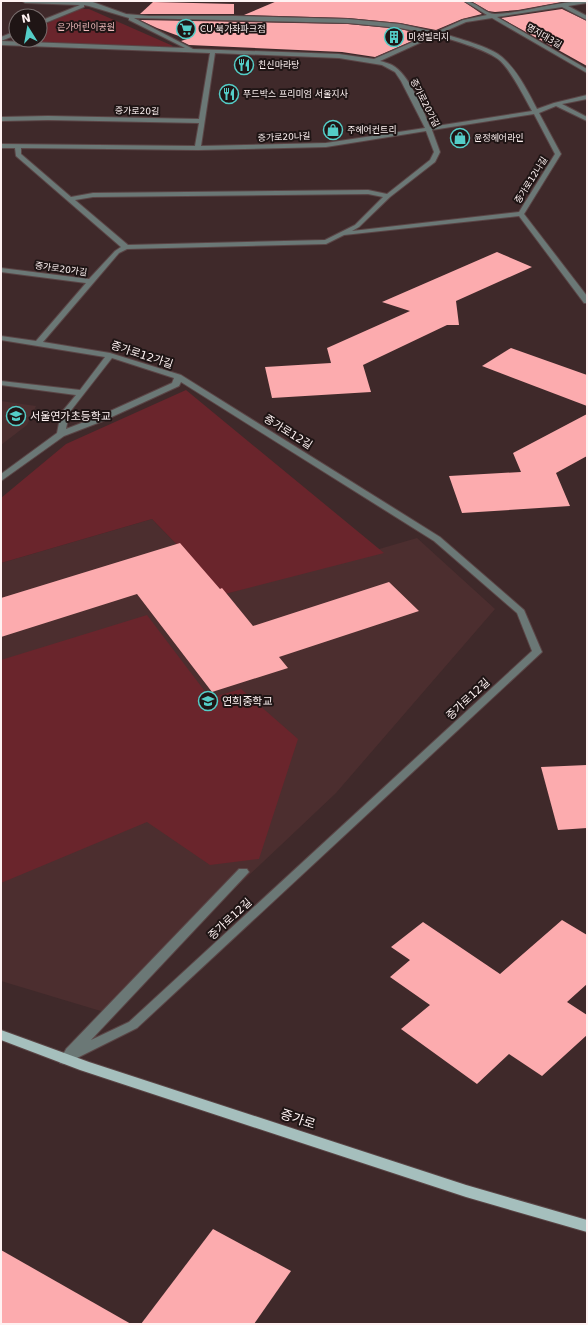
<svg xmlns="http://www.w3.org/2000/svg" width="588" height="1325" font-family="'DejaVu Sans','Noto Sans KR',sans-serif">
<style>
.built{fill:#4c2e2f}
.green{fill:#6a252c}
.building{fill:#fcabae}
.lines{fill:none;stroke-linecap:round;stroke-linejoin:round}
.minor-casing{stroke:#5a4546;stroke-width:2}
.major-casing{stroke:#5a4546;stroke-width:2}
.minor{fill:#6b7876;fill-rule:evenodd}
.major{fill:#a5bfbd;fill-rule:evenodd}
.labels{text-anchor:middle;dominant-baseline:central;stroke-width:4;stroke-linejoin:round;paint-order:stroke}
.far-park-label{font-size:9px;fill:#f0bcbd;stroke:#1f1515}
.far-poi-label{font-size:9px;fill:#fef2f2;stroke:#1f1515;text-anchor:start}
.far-street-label{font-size:9px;fill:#fef2f2;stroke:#1f1515}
.street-label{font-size:11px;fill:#fef2f2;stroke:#1f1515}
.poi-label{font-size:11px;fill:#fef2f2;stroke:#1f1515;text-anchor:start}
.near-street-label{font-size:13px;fill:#fef2f2;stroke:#1f1515}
</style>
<rect width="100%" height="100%" fill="#3f292a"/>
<!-- built -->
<g class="built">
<path d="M1,401L36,406L27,425L1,445Z"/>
<path d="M152,519L225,594L417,538L495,609L336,793L104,1012L1,981V563Z"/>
</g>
<!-- green -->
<g class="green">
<path d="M77,9H89L173,46L170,48L34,42L31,40H40V27Z"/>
<path d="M186,390L384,553L225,594L152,519L1,563V498L66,444Z"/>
<path d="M147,615L210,698L241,689L298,739L259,859L210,865L147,822L1,883V660Z"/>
</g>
<!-- building -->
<g class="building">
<path d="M277,1H463L482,14L462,19L436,30L400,23L348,18L244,15Z"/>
<path d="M471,1H567L518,10L495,12L488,11Z"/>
<path d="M153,2L234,4V14H140Z"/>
<path d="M562,9L587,21V66L501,18Z"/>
<path d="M140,20L348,24L400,29L426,35L375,57L342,52L189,45L181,41L187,39L157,28Z"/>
<path d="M497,252L532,267L456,301L459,325H447L363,365L371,392L272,398L265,367L331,363L327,348L410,311L382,302Z"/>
<path d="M511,348L587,375V406L482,366Z"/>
<path d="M587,414V456L556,473L570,506L462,513L449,476L521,472L513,453Z"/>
<path d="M180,543L220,589L222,588L253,626L389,582L419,611L279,657L288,668L212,692L137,594L1,637V598Z"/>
<path d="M587,765V828L558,830L541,767Z"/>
<path d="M562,920L587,935V984L567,1002L587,1015V1035L542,1076L509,1054L477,1084L401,1029L430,1005L390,977L410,960L391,947L423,922L500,974Z"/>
<path d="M213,1229L291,1271L254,1324H141Z"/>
<path d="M1,1250L131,1324H1Z"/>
</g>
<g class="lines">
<!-- minor casing -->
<g class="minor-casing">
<g id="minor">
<path d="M22,1L85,2L84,1H90L126,14L149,16H235L348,19L400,24L436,32L463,20L487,15L464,1C476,1 485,14 495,14C526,13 556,1 587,1V3L568,6L587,16V20L562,7L497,17L587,69V73L492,18L466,22L441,33C457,38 491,47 502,57C518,71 528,92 537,109L554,103L587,95V99L562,104L587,117V121L556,106L539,113L561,154L524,214L587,296V303H584L519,216L344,235L326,244L127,249L119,253L43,342L110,353L181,375L440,537L524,610L542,652L137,1028L65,1064L60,1063L59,1059C61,1055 64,1054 66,1049L239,869H247L249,872L91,1040L129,1022L532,651L517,613L434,541L181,382L179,386L103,421L64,436L1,481V474L57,433L61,413L76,395L1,385V381L80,390L105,357L1,340V336L36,341L86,283L1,272V268L89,279L115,251L121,247L16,156L15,148H1V144L195,146L199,123L48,120L1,121V117L48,116L199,119L210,53L1,45V41L185,48L129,20V18L89,6L84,5V7L40,25V21L80,5L25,3ZM134,18L348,23L400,28L431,34L374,59L339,54L193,49ZM437,35C454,41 483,48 498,59C510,68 524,97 532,111L430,127C423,109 409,74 392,65C388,63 384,62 380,61ZM215,53L339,58L382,65L395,72L401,81L425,128L326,143L201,146ZM534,114L555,154L519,212L352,231L359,227L390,197L435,162L440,152L432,130ZM426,131L434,152L430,160L387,194L368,190L93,193L71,197L21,154V148L198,150L326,147ZM368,194L383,197L355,225L325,240L128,245L75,200L93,197ZM112,358L174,378L172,383L97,417L66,429L69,413Z"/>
<path d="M16,31V35L1,41V37Z"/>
</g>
</g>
<!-- major casing -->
<g class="major-casing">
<path id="major" d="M1,1030L89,1062L466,1185L587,1220V1232L466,1197L80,1070L1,1040Z"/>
</g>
<!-- minor -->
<use href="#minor" class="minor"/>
<!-- major -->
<use href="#major" class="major"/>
</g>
<!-- icons -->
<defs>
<g id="supermarket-ring" transform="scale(1)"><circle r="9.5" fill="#1f1515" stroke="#54cdc7" stroke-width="1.5"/><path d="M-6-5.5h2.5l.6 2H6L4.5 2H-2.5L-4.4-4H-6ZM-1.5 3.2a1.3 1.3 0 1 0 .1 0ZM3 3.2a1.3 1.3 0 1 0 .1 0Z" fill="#54cdc7"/></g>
<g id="building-ring" transform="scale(1)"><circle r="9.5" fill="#1f1515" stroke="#54cdc7" stroke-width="1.5"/><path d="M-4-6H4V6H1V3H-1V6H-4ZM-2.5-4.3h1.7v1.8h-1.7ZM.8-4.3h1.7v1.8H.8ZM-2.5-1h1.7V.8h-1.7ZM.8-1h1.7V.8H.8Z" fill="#54cdc7"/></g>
<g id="restaurant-ring" transform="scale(1)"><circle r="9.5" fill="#1f1515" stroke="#54cdc7" stroke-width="1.5"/><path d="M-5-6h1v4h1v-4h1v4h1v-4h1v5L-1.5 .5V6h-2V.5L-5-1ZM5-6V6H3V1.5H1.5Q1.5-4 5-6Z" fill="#54cdc7"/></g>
<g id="shop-ring" transform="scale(1)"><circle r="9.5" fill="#1f1515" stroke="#54cdc7" stroke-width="1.5"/><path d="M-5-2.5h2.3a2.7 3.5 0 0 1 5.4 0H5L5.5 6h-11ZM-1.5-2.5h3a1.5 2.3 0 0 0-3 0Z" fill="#54cdc7"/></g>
<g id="school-ring" transform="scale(1)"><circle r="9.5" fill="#1f1515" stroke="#54cdc7" stroke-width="1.5"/><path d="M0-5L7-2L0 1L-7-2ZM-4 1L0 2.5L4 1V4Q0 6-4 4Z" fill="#54cdc7"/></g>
</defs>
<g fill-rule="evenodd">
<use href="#supermarket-ring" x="186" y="29"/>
<use href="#building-ring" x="394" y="37"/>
<use href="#restaurant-ring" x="244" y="65"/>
<use href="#restaurant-ring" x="229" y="94"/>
<use href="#shop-ring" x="333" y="130"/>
<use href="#shop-ring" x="460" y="138"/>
<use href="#school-ring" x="16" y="416"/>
<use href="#school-ring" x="208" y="701"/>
</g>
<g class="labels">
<!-- far-park labels -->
<g class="far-park-label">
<text x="86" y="27">은가어린이공원</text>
</g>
<!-- far-poi labels -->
<g class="far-poi-label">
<text x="200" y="29">CU 북가좌파크점</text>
<text x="408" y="37">미성빌리지</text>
<text x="258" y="65">친신마라탕</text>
<text x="243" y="94">푸드박스 프리미엄 서울지사</text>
<text x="347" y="130">주헤어컨트리</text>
<text x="474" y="138">윤정헤어라인</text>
</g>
<!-- far-street labels -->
<g class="far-street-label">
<text transform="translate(544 36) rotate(30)">명지대3길</text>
<text transform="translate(425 103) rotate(63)">증가로20가길</text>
<text transform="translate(137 111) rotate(1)">증가로20길</text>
<text transform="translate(284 137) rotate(-2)">증가로20나길</text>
<text transform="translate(531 180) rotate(-58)">증가로12나길</text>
<text transform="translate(61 269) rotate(8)">증가로20가길</text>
</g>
<!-- street labels -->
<g class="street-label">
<text transform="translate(142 355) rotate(18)">증가로12가길</text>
<text transform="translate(288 432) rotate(32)">증가로12길</text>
<text transform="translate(468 699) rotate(-43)">증가로12길</text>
<text transform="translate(230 919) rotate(-43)">증가로12길</text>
</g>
<!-- poi labels -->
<g class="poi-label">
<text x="30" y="416">서울연가초등학교</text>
<text x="222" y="701">연희중학교</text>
</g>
<!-- near-street labels -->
<g class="near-street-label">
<text transform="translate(298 1119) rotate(18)">증가로</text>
</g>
</g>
<!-- border -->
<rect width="588" height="1325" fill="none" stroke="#fef2f2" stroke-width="4"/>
<!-- north arrow -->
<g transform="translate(28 28) rotate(349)"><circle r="19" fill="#1f1515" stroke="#786d6d"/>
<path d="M0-3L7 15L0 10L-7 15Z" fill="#54cdc7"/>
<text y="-6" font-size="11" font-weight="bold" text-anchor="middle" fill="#fef2f2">N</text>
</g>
</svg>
